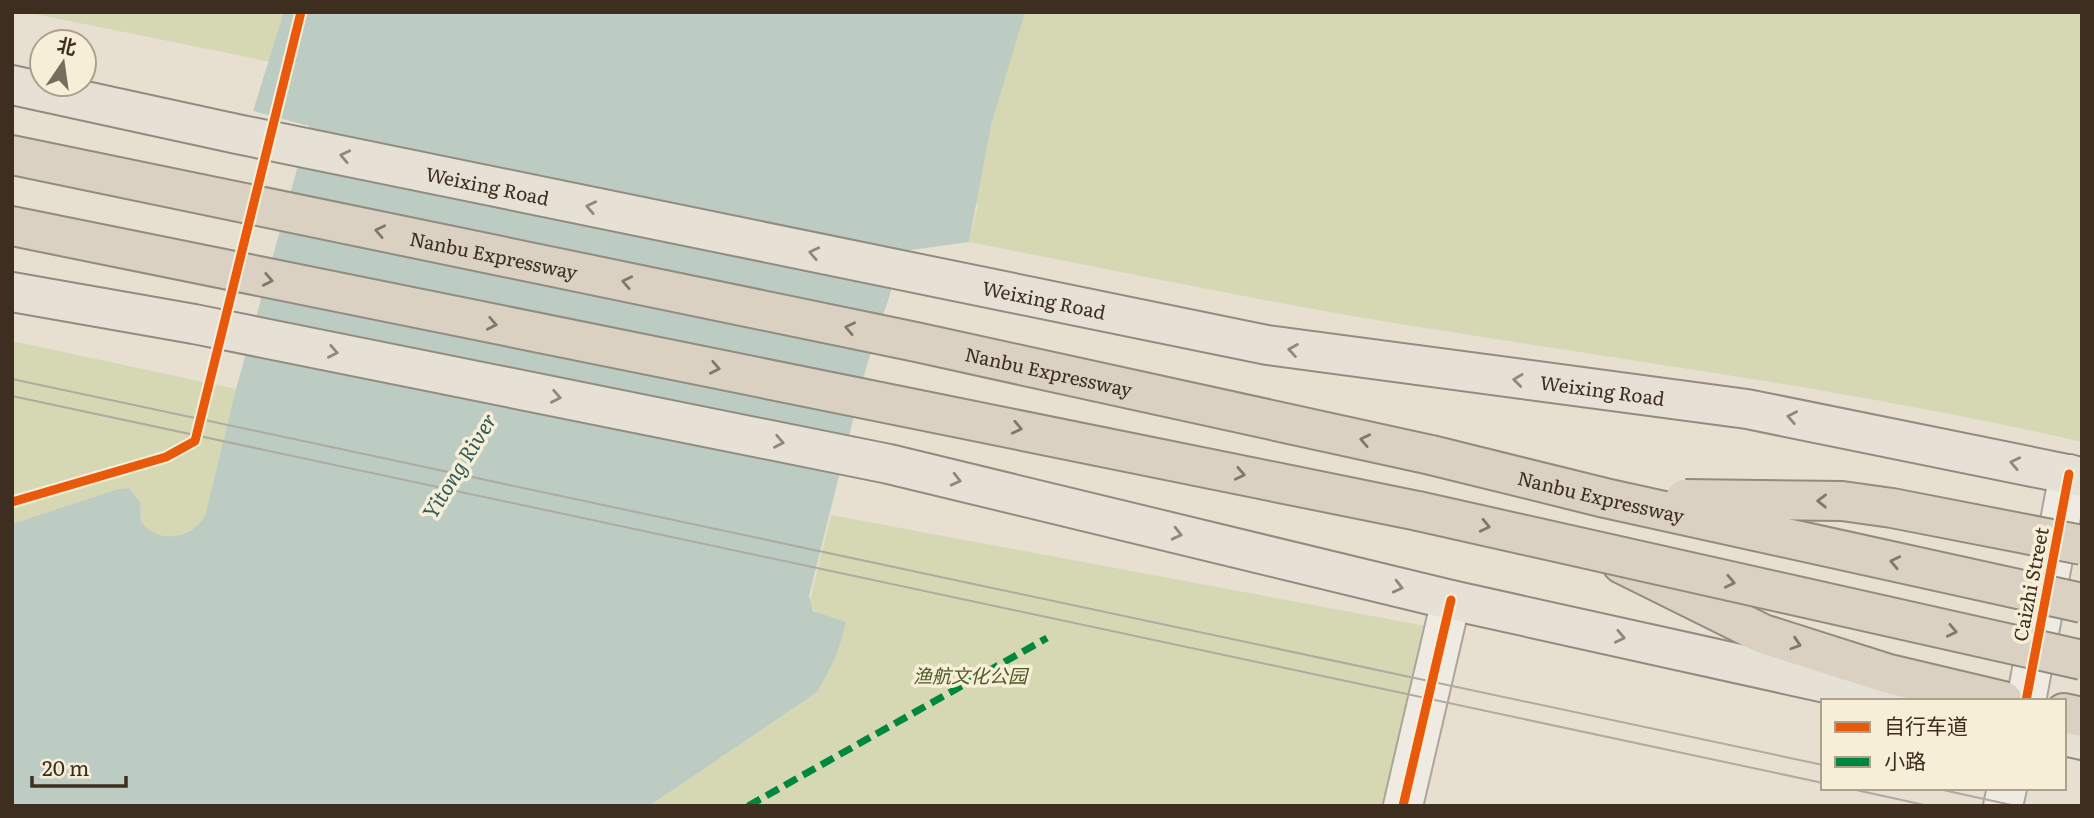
<svg xmlns="http://www.w3.org/2000/svg" width="2094" height="818" font-family="Literata,'Noto Sans SC',serif">
<style>
.green{fill:#d6d7b3}
.water{fill:#bcccc2}
.lines{fill:none;stroke-linecap:round;stroke-linejoin:round}
.minor-casing{stroke:#ada599;stroke-width:42}
.major-casing{stroke:#928b80;stroke-width:42}
.highway-casing{stroke:#928b80;stroke-width:42}
.minor{stroke:#efebe3;stroke-width:38}
.major{stroke:#e6e1d4;stroke-width:38}
.highway{stroke:#dad1c2;stroke-width:38}
.tram{stroke:#afaaa2;stroke-width:2}
.highway-bridge-casing{stroke:#928b80;stroke-width:42;stroke-linecap:butt}
.highway-bridge{stroke:#dad1c2;stroke-width:38}
.quiet{stroke:#00873e;stroke-width:7;stroke-dasharray:14 7;stroke-linecap:butt}
.cycleway-casing{stroke:#f7eed8;stroke-width:13}
.cycleway{stroke:#e8590c;stroke-width:9}
.oneway{stroke:#92887a}
.oneway2{stroke:#847769}
.labels{text-anchor:middle;dominant-baseline:central;stroke-width:7;stroke-linejoin:round;paint-order:stroke}
.street-label{font-size:19px;fill:#3d2e20;stroke:#f7eed8}
.park-label{font-size:19px;font-style:italic;fill:#4d5a26;stroke:#f7eed8}
.water-label{font-size:21px;font-style:italic;fill:#2f5d5a;stroke:#f7eed8}
</style>
<rect width="100%" height="100%" fill="#e7e0d1"/>
<!-- green -->
<g class="green">
<path d="M25,12H2082V442C1850,388 1611,359 1376,320C1240,297 1104,268 969,242L978,205Z"/>
<path d="M12,341L236,389L205,516C193,537 158,545 143,524C139,517 142,509 139,502C138,497 132,492 129,488L118,489L12,524Z"/>
<path d="M831,515L1458,632L1420,806H649L816,693L846,622C832,618 817,617 809,604Z"/>
</g>
<!-- water -->
<path class="water" d="M284,12H1025L991,125L969,242L904,251L866,368L809,596L813,611L846,622C840,648 831,670 816,693L649,806H12V524L118,489L129,488L140,502L141,521C157,545 192,539 205,516L236,389L309,126L253,111Z"/>
<g class="lines">
<!-- minor casing -->
<g class="minor-casing">
<g id="minor">
<path d="M2026,701L2069,474"/>
<path d="M1403,806L1451,600"/>
<path d="M2003,806L2007,788"/>
</g>
</g>
<!-- major casing -->
<g class="major-casing">
<g id="major">
<path id="s1" d="M12,85L237,134L1267,345L1747,409L2082,477"/>
<path d="M12,292L194,324L889,464L1451,600L1907,701"/>
<path d="M2064,736L2082,740"/>
</g>
</g>
<!-- highway casing -->
<g class="highway-casing">
<g id="highway">
<path id="s2" d="M12,155L916,342L1431,455"/>
<path d="M12,226L1418,511"/>
<path d="M1622,564L1763,634L1889,674L2003,701"/>
<path d="M2064,713L2082,717"/>
</g>
</g>
<!-- minor -->
<use href="#minor" class="minor"/>
<!-- major -->
<use href="#major" class="major"/>
<!-- highway -->
<use href="#highway" class="highway"/>
<!-- tram -->
<g class="tram">
<path d="M12,379L1823,765"/>
<path d="M12,396L1823,783"/>
<path d="M1847,788L1929,806"/>
<path d="M1934,788L2016,806"/>
</g>
<!-- highway-bridge casing -->
<g class="highway-bridge-casing">
<g id="highway-bridge">
<path id="s3" d="M1431,455L1605,498L2082,603"/>
<path d="M1685,499L1842,501L1892,508L2082,545"/>
<path d="M1418,511L2082,660"/>
</g>
</g>
<!-- highway-bridge -->
<use href="#highway-bridge" class="highway-bridge"/>
<!-- quiet -->
<path class="quiet" d="M748,806L1047,638"/>
<!-- cycleway casing -->
<g class="cycleway-casing">
<g id="cycleway">
<path d="M12,502L166,457L195,441L301,12"/>
<path d="M2026,701L2069,474"/>
<path d="M1403,806L1451,600"/>
</g>
</g>
<!-- cycleway -->
<use href="#cycleway" class="cycleway"/>
</g>
<!-- one-way arrows -->
<defs><path id="oneway-chevron" d="M-2-3.5L2.5 0L-2 3.5" fill="none" stroke-width="1.6" stroke-linecap="round" stroke-linejoin="round" transform="scale(1.75)"/></defs>
<g class="oneway">
<use href="#oneway-chevron" transform="translate(345 156) rotate(-168)"/>
<use href="#oneway-chevron" transform="translate(591 207) rotate(-168)"/>
<use href="#oneway-chevron" transform="translate(814 253) rotate(-168)"/>
<use href="#oneway-chevron" transform="translate(1293 350) rotate(-171)"/>
<use href="#oneway-chevron" transform="translate(333 352) rotate(11)"/>
<use href="#oneway-chevron" transform="translate(1518 380) rotate(-173)"/>
<use href="#oneway-chevron" transform="translate(556 397) rotate(11)"/>
<use href="#oneway-chevron" transform="translate(1792 417) rotate(-169)"/>
<use href="#oneway-chevron" transform="translate(779 442) rotate(11)"/>
<use href="#oneway-chevron" transform="translate(2015 463) rotate(-168)"/>
<use href="#oneway-chevron" transform="translate(956 480) rotate(14)"/>
<use href="#oneway-chevron" transform="translate(1177 534) rotate(14)"/>
<use href="#oneway-chevron" transform="translate(1398 587) rotate(14)"/>
<use href="#oneway-chevron" transform="translate(1620 637) rotate(12)"/>
</g>
<g class="oneway2">
<use href="#oneway-chevron" transform="translate(380 231) rotate(-168)"/>
<use href="#oneway-chevron" transform="translate(268 280) rotate(11)"/>
<use href="#oneway-chevron" transform="translate(627 282) rotate(-168)"/>
<use href="#oneway-chevron" transform="translate(492 324) rotate(11)"/>
<use href="#oneway-chevron" transform="translate(850 328) rotate(-168)"/>
<use href="#oneway-chevron" transform="translate(715 368) rotate(11)"/>
<use href="#oneway-chevron" transform="translate(1017 428) rotate(12)"/>
<use href="#oneway-chevron" transform="translate(1365 440) rotate(-168)"/>
<use href="#oneway-chevron" transform="translate(1240 474) rotate(12)"/>
<use href="#oneway-chevron" transform="translate(1822 501) rotate(-179)"/>
<use href="#oneway-chevron" transform="translate(1485 526) rotate(13)"/>
<use href="#oneway-chevron" transform="translate(1895 562) rotate(-168)"/>
<use href="#oneway-chevron" transform="translate(1730 582) rotate(12)"/>
<use href="#oneway-chevron" transform="translate(1952 631) rotate(12)"/>
<use href="#oneway-chevron" transform="translate(1796 644) rotate(18)"/>
</g>
<g class="labels">
<!-- street labels -->
<g class="street-label">
<text stroke="none"><textPath href="#s1" startOffset="486">Weixing Road</textPath></text>
<text stroke="none"><textPath href="#s2" startOffset="492">Nanbu Expressway</textPath></text>
<text stroke="none"><textPath href="#s1" startOffset="1054">Weixing Road</textPath></text>
<text stroke="none"><textPath href="#s2" startOffset="1059">Nanbu Expressway</textPath></text>
<text stroke="none"><textPath href="#s1" startOffset="1620">Weixing Road</textPath></text>
<text stroke="none"><textPath href="#s3" startOffset="175">Nanbu Expressway</textPath></text>
<text transform="translate(2030 584) rotate(-79)">Caizhi Street</text>
</g>
<!-- park labels -->
<g class="park-label">
<text x="970" y="675">渔航文化公园</text>
</g>
<!-- water labels -->
<g class="water-label">
<text transform="translate(458 465) rotate(-58)">Yitong River</text>
</g>
</g>
<!-- border -->
<rect width="2094" height="818" fill="none" stroke="#3d2e20" stroke-width="28"/>
<!-- legend -->
<rect x="1821" y="699" width="245" height="91" fill="#f7eed8" stroke="#ada18e" stroke-width="2"/>
<rect x="1835" y="722" width="35" height="10" fill="#e8590c" stroke="#ada18e" stroke-width="2"/>
<text x="1884" y="734" font-size="21" fill="#3d2e20">自行车道</text>
<rect x="1835" y="757" width="35" height="10" fill="#00873e" stroke="#ada18e" stroke-width="2"/>
<text x="1884" y="769" font-size="21" fill="#3d2e20">小路</text>
<!-- north arrow -->
<g transform="translate(63 63) rotate(13)"><circle r="33" fill="#f7eed8" stroke="#ada18e" stroke-width="2"/>
<path d="M0-5L12 26L0 18L-12 26Z" fill="#786c5e"/>
<text y="-10" font-size="19" font-weight="bold" text-anchor="middle" fill="#3d2e20">北</text>
</g>
<!-- scale -->
<path d="M32 776v10h94v-10" fill="none" stroke="#3d2e20" stroke-width="3.5"/>
<text x="42" y="776" font-size="21" fill="#3d2e20" stroke="#f7eed8" stroke-width="5" paint-order="stroke">20 m</text>
</svg>
